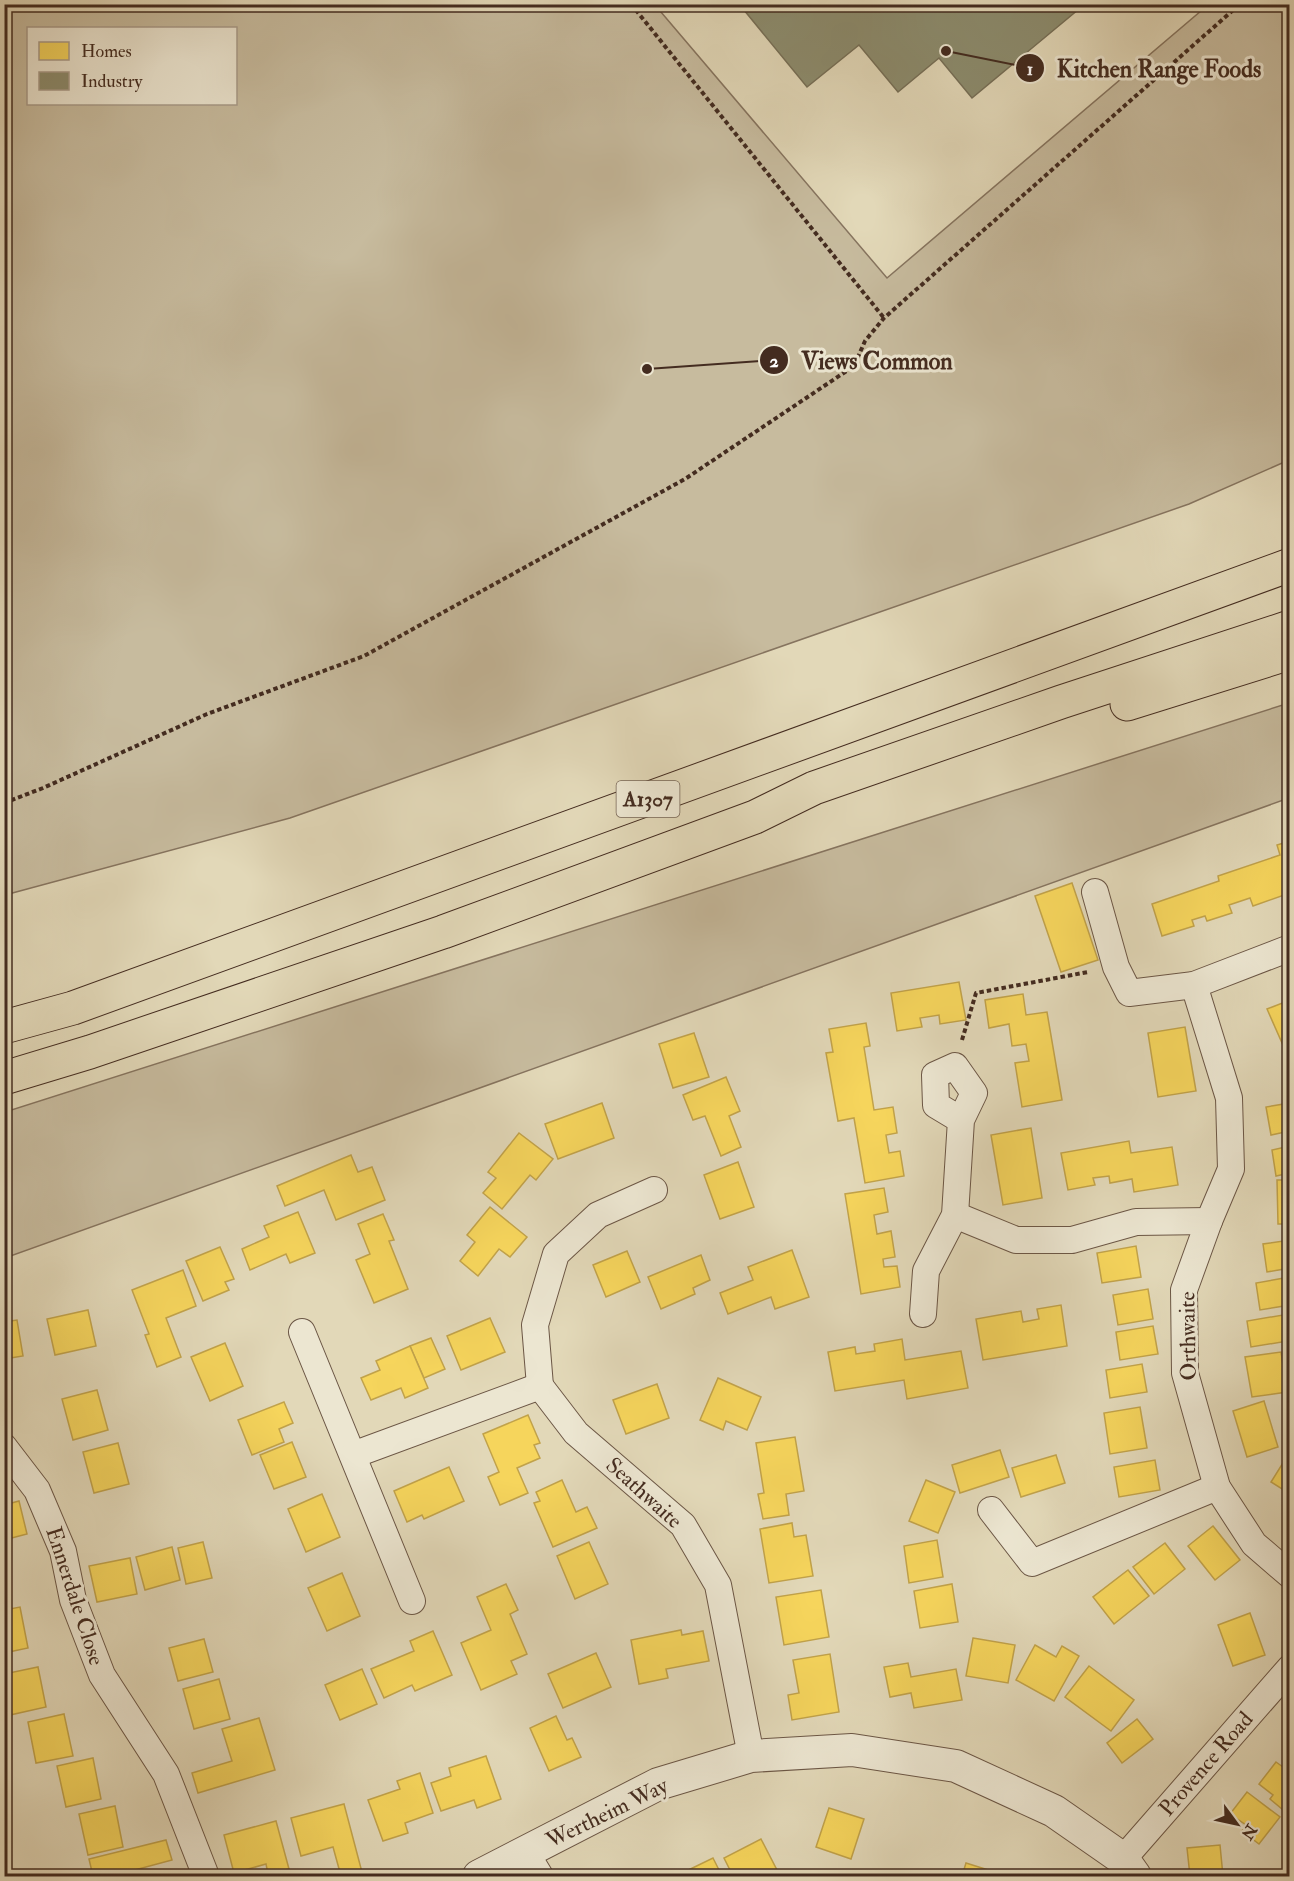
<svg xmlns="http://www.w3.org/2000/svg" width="1294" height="1881" font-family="'IM FELL Double Pica',serif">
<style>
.green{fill:#c7bb9e;stroke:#86745f;stroke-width:1.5;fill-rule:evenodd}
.homes{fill:#f6d55c;stroke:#c1a24a;stroke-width:1.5}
.industry{fill:#8c8c6e;stroke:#766f57;stroke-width:1.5}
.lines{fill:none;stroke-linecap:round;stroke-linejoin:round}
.minor-casing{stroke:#6c5746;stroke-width:28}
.tertiary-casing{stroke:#6c5746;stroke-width:34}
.primary-casing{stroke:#442c20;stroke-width:35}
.path{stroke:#442c20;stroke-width:4;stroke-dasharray:4.5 3;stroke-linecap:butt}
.minor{stroke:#ece6d1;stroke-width:26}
.tertiary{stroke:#ece6d1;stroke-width:32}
.primary{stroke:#e2d8b8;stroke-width:33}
.labels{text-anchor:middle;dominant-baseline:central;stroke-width:6;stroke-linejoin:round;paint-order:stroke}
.shield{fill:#ece6d1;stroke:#766455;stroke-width:1.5}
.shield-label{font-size:21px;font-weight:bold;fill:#442c20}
.street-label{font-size:22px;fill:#442c20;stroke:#ece6d1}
.leader{fill:none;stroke:#442c20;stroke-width:2}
.callout-dot{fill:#442c20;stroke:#ece6d1;stroke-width:2}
.mark-label{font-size:18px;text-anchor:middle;font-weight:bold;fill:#fff}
.callout-label{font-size:24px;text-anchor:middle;font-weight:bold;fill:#442c20;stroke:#ece6d1;stroke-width:6;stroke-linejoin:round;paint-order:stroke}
</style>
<rect width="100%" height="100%" fill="#e2d8b8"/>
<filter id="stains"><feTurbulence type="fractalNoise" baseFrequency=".00333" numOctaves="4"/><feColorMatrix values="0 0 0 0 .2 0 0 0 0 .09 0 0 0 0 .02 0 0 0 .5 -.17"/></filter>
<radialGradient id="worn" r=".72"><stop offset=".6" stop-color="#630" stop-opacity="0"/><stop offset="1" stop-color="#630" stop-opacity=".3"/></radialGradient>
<!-- green -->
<g class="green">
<path d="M5,4L655,5L887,278L1208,5H1289V460L1189,504L290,818L5,895ZM28,28H236V104H28Z"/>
<path d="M1289,703V798L5,1258V1112Z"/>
</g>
<!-- homes -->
<g class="homes">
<path d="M1290,841V893L1253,906L1250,898L1229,905L1232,913L1207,921L1205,916L1192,920L1194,926L1162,936L1152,904L1219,881L1218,876L1280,855L1277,845Z"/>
<path d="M1072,883L1098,960L1061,972L1035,896Z"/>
<path d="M959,982L966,1020L940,1024L939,1015L920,1018L922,1027L897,1031L891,993Z"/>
<path d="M1023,994L1026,1015L1047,1012L1062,1100L1022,1107L1015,1063L1029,1061L1026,1044L1012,1046L1009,1024L989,1028L985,1000Z"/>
<path d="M1290,1000V1061L1267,1009Z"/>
<path d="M866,1023L870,1046L864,1047L874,1110L893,1107L897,1133L886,1135L889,1153L900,1151L904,1176L865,1183L854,1118L838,1121L826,1053L833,1052L829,1029Z"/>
<path d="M1185,1027L1196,1091L1158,1097L1148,1033Z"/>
<path d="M694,1033L709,1077L673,1088L659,1044Z"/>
<path d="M726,1077L740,1111L729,1116L741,1147L721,1156L705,1116L693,1120L683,1095Z"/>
<path d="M602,1103L614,1138L558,1159L545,1124Z"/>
<path d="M1290,1103V1131L1271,1135L1266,1107Z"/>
<path d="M1031,1128L1042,1198L1003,1205L991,1135Z"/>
<path d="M519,1133L553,1159L536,1180L530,1175L502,1209L483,1193L496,1178L488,1172Z"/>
<path d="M1129,1141L1131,1153L1172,1147L1178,1185L1134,1192L1132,1179L1110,1183L1109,1176L1093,1178L1095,1185L1068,1190L1061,1153Z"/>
<path d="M1290,1146V1173L1276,1176L1272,1150Z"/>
<path d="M351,1155L358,1172L372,1167L385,1200L336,1220L324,1190L285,1206L277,1186Z"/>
<path d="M738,1162L754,1207L720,1219L704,1175Z"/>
<path d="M1277,1180H1290V1224H1278Z"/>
<path d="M884,1188L888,1212L874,1215L877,1234L891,1231L895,1257L883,1259L884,1267L897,1266L900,1287L861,1294L845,1194Z"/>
<path d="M490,1207L527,1237L510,1257L499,1249L478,1276L460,1261L475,1242L467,1235Z"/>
<path d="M298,1212L315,1253L290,1263L286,1254L250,1270L242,1249L269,1237L264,1226Z"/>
<path d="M383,1214L394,1240L389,1241L408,1289L374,1303L356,1260L370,1254L358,1224Z"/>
<path d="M1290,1240V1268L1267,1272L1263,1244Z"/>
<path d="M1136,1246L1141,1277L1102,1283L1097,1253Z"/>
<path d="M220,1247L234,1279L225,1282L229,1290L203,1301L186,1261Z"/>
<path d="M792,1250L809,1297L775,1309L771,1297L728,1314L720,1293L753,1280L748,1267Z"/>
<path d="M627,1251L640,1282L606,1297L593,1265Z"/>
<path d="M701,1255L710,1280L693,1288L695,1294L661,1309L648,1277Z"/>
<path d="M183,1270L196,1306L166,1318L181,1357L157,1367L145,1335L149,1334L132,1290Z"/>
<path d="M1290,1277V1305L1260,1310L1256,1283Z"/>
<path d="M1148,1289L1153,1319L1118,1325L1113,1295Z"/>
<path d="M1061,1305L1067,1346L983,1360L976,1319L1021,1311L1023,1322L1039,1319L1037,1309Z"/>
<path d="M88,1310L96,1346L55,1355L47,1319Z"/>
<path d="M1283,1315L1288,1341L1251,1347L1247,1321Z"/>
<path d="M490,1318L505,1352L461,1370L447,1336Z"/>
<path d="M17,1320L23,1356L4,1359V1322Z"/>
<path d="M1153,1326L1158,1354L1120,1360L1116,1332Z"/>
<path d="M431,1338L445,1369L424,1378L410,1346Z"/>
<path d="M902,1339L905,1360L961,1351L968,1388L907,1399L904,1380L835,1391L828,1352L855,1347L856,1354L875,1351L874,1344Z"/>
<path d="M225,1343L243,1386L210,1401L191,1357Z"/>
<path d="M410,1346L428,1388L405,1398L401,1388L371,1400L361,1378L380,1370L376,1361Z"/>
<path d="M1281,1352L1287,1392L1252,1397L1245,1357Z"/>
<path d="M1142,1364L1147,1392L1110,1398L1106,1370Z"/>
<path d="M718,1378L761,1397L747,1430L726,1421L723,1430L700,1420Z"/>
<path d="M657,1384L669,1418L626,1434L613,1400Z"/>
<path d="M97,1390L108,1430L73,1440L62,1399Z"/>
<path d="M1264,1401L1278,1447L1247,1457L1233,1411Z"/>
<path d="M284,1402L293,1423L279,1429L284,1442L252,1455L238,1420Z"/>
<path d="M1140,1407L1147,1448L1110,1454L1104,1413Z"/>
<path d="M528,1415L540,1443L534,1445L540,1458L517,1468L528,1493L500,1505L488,1477L499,1472L483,1434Z"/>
<path d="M795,1437L804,1491L786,1494L789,1515L763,1519L758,1494L764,1493L756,1443Z"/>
<path d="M292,1442L306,1477L274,1489L260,1455Z"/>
<path d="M118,1443L129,1484L94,1493L83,1452Z"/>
<path d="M1000,1450L1009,1477L960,1493L952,1465Z"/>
<path d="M1056,1455L1065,1483L1021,1497L1012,1468Z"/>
<path d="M1286,1458L1290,1460V1494L1271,1482Z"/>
<path d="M1155,1460L1160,1490L1119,1497L1114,1467Z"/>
<path d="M449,1467L464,1501L424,1519L422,1515L407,1522L394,1491Z"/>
<path d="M562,1480L576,1512L587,1507L597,1528L553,1547L534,1503L540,1501L536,1492Z"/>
<path d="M926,1480L955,1492L938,1533L909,1521Z"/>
<path d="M322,1494L340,1537L306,1552L288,1509Z"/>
<path d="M19,1501L27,1534L4,1540V1505Z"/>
<path d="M792,1523L794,1537L806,1535L813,1576L769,1583L760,1529Z"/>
<path d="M1213,1526L1240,1560L1215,1580L1188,1546Z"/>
<path d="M937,1540L943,1577L909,1583L904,1546Z"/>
<path d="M203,1542L212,1578L186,1584L178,1548Z"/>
<path d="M589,1542L608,1584L575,1599L557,1556Z"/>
<path d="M1165,1543L1185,1569L1154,1594L1133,1567Z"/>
<path d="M172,1547L180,1580L145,1590L136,1557Z"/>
<path d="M130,1558L137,1594L97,1602L89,1566Z"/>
<path d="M1128,1570L1149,1596L1114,1624L1093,1597Z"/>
<path d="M342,1573L360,1616L327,1631L308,1588Z"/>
<path d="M506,1584L518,1610L510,1614L527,1654L511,1661L517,1674L481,1690L461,1643L491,1630L477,1597Z"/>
<path d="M952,1584L958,1622L920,1628L914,1591Z"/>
<path d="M821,1590L829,1637L784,1645L776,1597Z"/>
<path d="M20,1607L28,1648L4,1653V1610Z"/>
<path d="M1250,1613L1265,1655L1233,1666L1218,1625Z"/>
<path d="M681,1630L682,1635L703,1631L709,1661L666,1669L668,1678L639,1684L631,1640Z"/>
<path d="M433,1631L452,1675L415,1691L412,1685L384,1698L371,1669L414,1651L410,1641Z"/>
<path d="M973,1638L1015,1645L1008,1683L966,1676Z"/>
<path d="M204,1639L213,1672L178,1681L169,1648Z"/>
<path d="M1035,1645L1056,1657L1062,1646L1079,1656L1054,1701L1016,1680Z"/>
<path d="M596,1653L611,1687L563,1708L548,1674Z"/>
<path d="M830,1654L839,1712L792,1720L788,1695L799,1693L793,1660Z"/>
<path d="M908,1663L911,1677L956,1669L962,1700L914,1708L911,1693L890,1697L884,1667Z"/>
<path d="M1089,1666L1134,1700L1111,1731L1065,1697Z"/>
<path d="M38,1667L46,1707L10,1715L4,1688V1674Z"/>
<path d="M362,1669L377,1704L340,1720L325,1685Z"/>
<path d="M219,1679L230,1719L194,1729L183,1689Z"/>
<path d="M1290,1711V1723L1284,1718Z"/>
<path d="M64,1714L73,1756L36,1763L28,1722Z"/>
<path d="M556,1716L567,1740L572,1738L581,1757L549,1771L530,1728Z"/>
<path d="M259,1718L275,1770L198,1793L192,1773L232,1761L222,1729Z"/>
<path d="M1137,1719L1153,1739L1122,1763L1107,1743Z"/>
<path d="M486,1756L501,1799L477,1808L474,1800L441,1811L431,1783L451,1776L449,1768Z"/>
<path d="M93,1758L101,1799L66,1807L57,1766Z"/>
<path d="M1276,1762L1290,1772L1288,1814L1270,1799L1273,1795L1259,1784Z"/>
<path d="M420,1773L433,1813L405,1823L408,1833L383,1841L368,1800L400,1789L397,1781Z"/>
<path d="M1247,1792L1280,1817L1259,1844L1242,1831L1246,1825L1230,1814Z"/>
<path d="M344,1804L363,1876H341L333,1847L301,1856L291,1818Z"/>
<path d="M115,1806L123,1847L88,1855L79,1814Z"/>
<path d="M829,1808L864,1819L851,1859L816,1847Z"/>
<path d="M276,1821L289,1869L268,1874L266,1864L234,1873L224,1835Z"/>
<path d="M761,1839L778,1872L769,1876H733L724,1858Z"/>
<path d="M166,1840L172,1860L131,1871L133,1876H93L89,1859Z"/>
<path d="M1220,1845L1223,1876H1190L1187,1848Z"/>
<path d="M713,1858L722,1876H676Z"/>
<path d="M966,1863L1001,1874L1000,1876H962Z"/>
<path d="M920,1871L937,1876H918Z"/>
</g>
<!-- industry -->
<path class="industry" d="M739,4H1085L972,98L939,58L898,92L859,45L807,87Z"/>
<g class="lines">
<!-- minor casing -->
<g class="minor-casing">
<g id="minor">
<path d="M1095,892L1116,967L1129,993L1194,985L1290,948"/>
<path d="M1194,985L1229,1098L1231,1169L1209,1221L1184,1290L1185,1373L1217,1487L1254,1544L1290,1575"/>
<path d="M955,1215L1016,1240H1072L1136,1222L1209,1221"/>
<path d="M923,1314L926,1271L955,1215L961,1120L974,1093L955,1066L935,1075L936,1105L961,1120"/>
<path d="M302,1332L412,1601"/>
<path d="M540,1386L535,1325L556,1254L598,1215L654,1190"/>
<path d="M4,1447L37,1490L63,1551L73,1600L102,1675L166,1774L206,1876"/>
<path d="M353,1455L540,1386L576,1433L683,1525L718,1585L751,1756"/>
<path d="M991,1510L1032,1563L1217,1487"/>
<path d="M526,1853L540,1876"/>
<path d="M1123,1859L1290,1668"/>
</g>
</g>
<!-- tertiary casing -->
<g class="tertiary-casing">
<path id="tertiary" d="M479,1876L658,1784L751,1756L852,1750L956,1766L1054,1811L1123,1859L1135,1876"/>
</g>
<!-- primary casing -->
<g class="primary-casing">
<g id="primary">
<path d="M1127,704L1290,653"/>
<path d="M4,1027L73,1008L1290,565"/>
<path d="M4,1078L90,1052L443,932L755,817L814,788L1061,702L1290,627"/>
</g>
</g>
<!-- path -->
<g class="path">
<path d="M631,4L884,318"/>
<path d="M4,803L43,788L207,714L364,656L685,479L854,366L865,341L884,318L1240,4"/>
<path d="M962,1040L976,993L1088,972"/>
</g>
<!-- minor -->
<use href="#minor" class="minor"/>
<!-- tertiary -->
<use href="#tertiary" class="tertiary"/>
<!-- primary -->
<use href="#primary" class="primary"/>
</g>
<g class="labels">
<!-- shield labels -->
<rect class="shield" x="616.5" y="781" width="63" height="36" rx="4.5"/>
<g class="shield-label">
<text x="648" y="799">A1307</text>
</g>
<!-- street labels -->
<g class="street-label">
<text transform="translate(1188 1336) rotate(-91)">Orthwaite</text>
<text transform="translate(644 1493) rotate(42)">Seathwaite</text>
<text transform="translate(75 1596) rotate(72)">Ennerdale Close</text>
<text transform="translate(1206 1764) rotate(-49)">Provence Road</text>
<text transform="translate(607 1813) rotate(-26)">Wertheim Way</text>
</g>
</g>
<!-- callouts -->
<path class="leader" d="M946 51L1030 68M647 369L774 360"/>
<g class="callout-dot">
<circle cx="946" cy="51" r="6"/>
<circle cx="647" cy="369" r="6"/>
<circle cx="1030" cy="68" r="15"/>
<circle cx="774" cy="360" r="15"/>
</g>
<g class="mark-label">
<text x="1030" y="75">1</text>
<text x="774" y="367">2</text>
</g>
<g class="callout-label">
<text x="1159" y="77">Kitchen Range Foods</text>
<text x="877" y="369">Views Common</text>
</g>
<!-- margin -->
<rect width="1294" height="1881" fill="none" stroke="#e2d8b8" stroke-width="24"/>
<rect x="6" y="6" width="1282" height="1869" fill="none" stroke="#442c20" stroke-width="3"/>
<rect x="12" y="12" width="1270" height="1857" fill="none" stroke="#442c20" stroke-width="1.5"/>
<!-- legend -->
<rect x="27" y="27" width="210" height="78" fill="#ece6d1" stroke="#a99c8a" stroke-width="1.5"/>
<rect x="39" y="42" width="30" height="18" fill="#f6d55c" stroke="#a99c8a" stroke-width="1.5"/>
<text x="81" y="57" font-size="18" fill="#442c20">Homes</text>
<rect x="39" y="72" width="30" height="18" fill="#8c8c6e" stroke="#a99c8a" stroke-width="1.5"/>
<text x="81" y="87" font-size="18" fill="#442c20">Industry</text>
<!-- north arrow -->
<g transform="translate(1237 1824) rotate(123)" stroke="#ece6d1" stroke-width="4.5" paint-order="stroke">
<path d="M0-4.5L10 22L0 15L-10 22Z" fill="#442c20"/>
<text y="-9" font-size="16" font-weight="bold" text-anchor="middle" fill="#442c20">N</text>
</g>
<rect width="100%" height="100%" filter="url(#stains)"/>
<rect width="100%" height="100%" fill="url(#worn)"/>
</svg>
